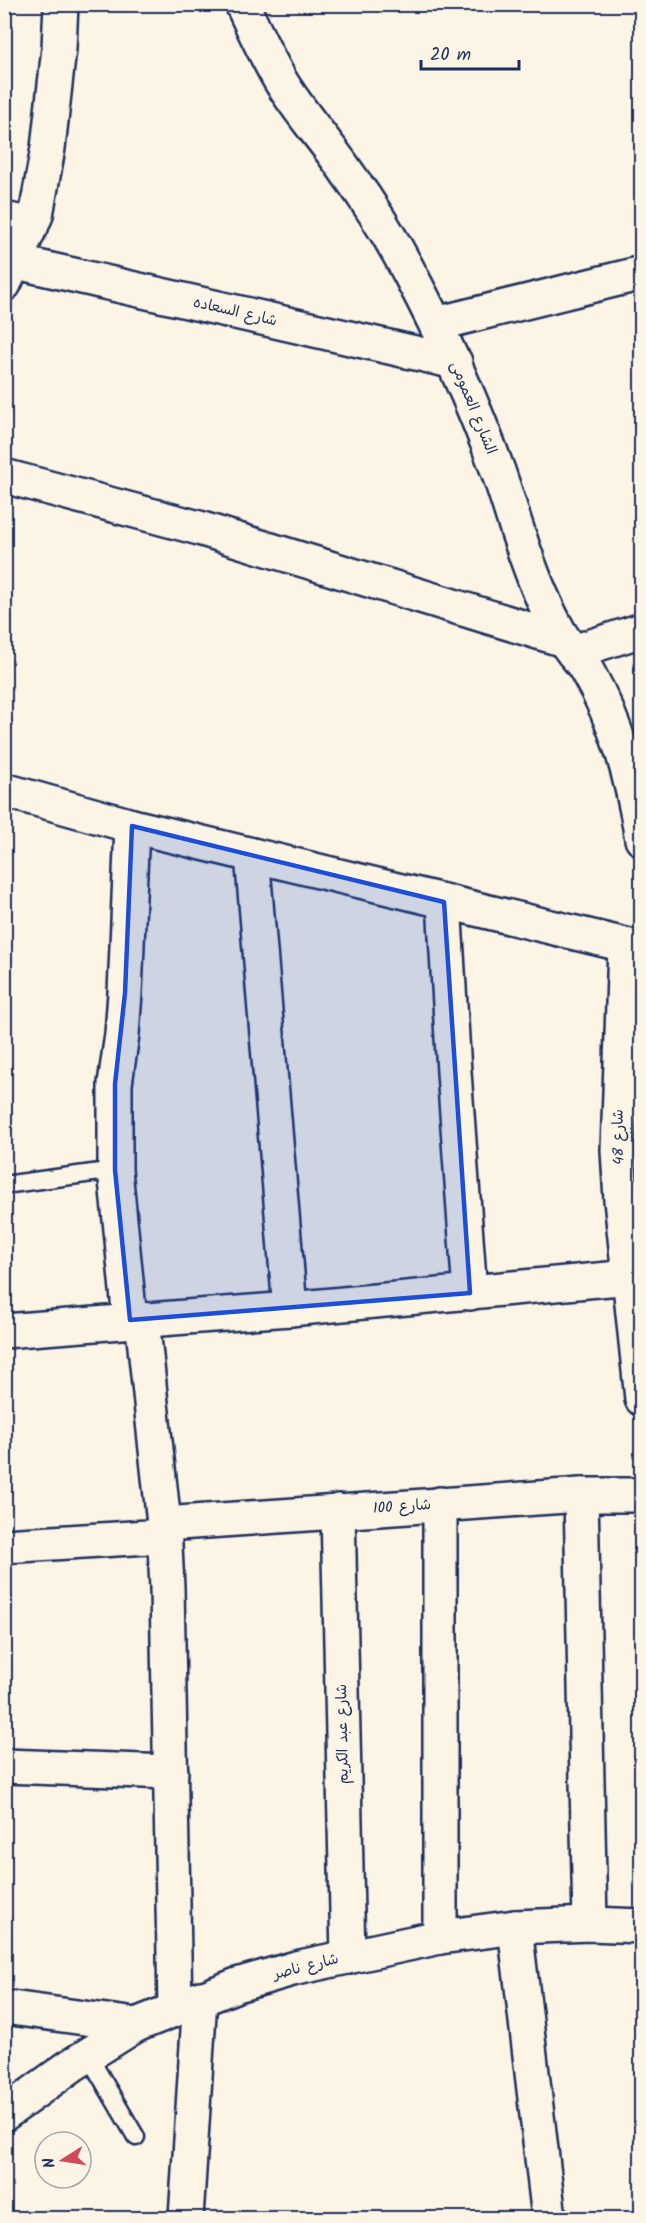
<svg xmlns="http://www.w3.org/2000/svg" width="646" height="2223" font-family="Kalam,'Playpen Sans Arabic',sans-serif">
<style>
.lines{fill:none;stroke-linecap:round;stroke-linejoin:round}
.lane-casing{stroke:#1b2f5e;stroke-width:21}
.street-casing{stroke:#1b2f5e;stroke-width:38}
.secondary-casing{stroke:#1b2f5e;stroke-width:38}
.lane{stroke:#fcf5e5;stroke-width:16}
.street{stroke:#fcf5e5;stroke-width:33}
.secondary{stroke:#fcf5e5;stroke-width:33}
.marked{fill:#1d4ed8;fill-opacity:0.2;stroke:#1d4ed8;stroke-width:4.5;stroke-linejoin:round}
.labels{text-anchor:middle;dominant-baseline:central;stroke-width:5;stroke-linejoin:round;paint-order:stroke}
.street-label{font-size:15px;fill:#1b2f5e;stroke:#fcf5e5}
</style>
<rect width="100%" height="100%" fill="#fcf5e5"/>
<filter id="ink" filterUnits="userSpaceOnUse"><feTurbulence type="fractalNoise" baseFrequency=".0167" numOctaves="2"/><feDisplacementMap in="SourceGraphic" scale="12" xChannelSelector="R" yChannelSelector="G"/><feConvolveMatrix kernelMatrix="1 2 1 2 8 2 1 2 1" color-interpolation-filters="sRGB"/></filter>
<g filter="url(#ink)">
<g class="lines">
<!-- lane casing -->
<g class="lane-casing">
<g id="lane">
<path d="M4,1185L115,1170"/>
<path d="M88,2055L136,2137"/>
</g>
</g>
<!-- street casing -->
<g class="street-casing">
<g id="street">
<path d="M242,4C254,30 266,56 280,80C299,112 325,140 346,171C370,204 392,239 410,274C444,338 473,403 498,471C513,514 524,558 543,599C549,613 556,628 565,641C571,651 581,660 587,671C618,725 632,778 642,839"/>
<path d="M4,219L32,225"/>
<path d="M16,262L455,362"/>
<path d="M4,284L36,215L48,148L59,48L61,4"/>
<path d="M436,324L642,273"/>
<path d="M4,476L199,528L564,640"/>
<path d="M573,652L642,630"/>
<path d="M4,790L132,826L642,949"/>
<path d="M252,855L290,1309"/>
<path d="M444,902L454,1072L470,1293"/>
<path d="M625,946L618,1150L621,1200L642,1399"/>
<path d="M142,1319L164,1524L167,1588L175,2008"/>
<path d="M130,1320L115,1170V1084L122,1034L125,993L132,826"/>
<path d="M4,1331L290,1309L630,1277"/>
<path d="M581,1495L590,1924"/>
<path d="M440,1504V1937"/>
<path d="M338,1511L348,1957"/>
<path d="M164,1524L581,1495H642"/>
<path d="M4,1546L164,1536"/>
<path d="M4,1766L171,1772"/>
<path d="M515,1927L549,2218"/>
<path d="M4,2007L136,2025"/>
<path d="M186,2218L200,1998"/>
</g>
</g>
<!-- secondary casing -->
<g class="secondary-casing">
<path id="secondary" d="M4,2114L72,2065L136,2025L237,1985L296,1968L440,1937L515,1927L590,1924L642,1926"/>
</g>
<!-- lane -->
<use href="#lane" class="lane"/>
<!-- street -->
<use href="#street" class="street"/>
<!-- secondary -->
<use href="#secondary" class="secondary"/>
</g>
</g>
<!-- marked area -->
<path class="marked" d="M132,826L444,902L470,1293L130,1320L115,1170V1084L125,993Z"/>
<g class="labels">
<!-- street labels -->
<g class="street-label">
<text transform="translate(235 312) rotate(13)">شارع السعاده</text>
<text transform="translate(473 408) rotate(68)">الشارع العمومى</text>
<text transform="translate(619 1137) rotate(-91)">شارع 48</text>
<text transform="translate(402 1507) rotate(-4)">شارع 100</text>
<text transform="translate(343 1734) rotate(-91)">شارع عبد الكريم</text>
<text transform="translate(306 1967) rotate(-14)">شارع ناصر</text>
</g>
</g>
<!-- margin -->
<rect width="646" height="2223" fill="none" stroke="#fcf5e5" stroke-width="24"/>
<rect x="12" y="12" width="622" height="2199" fill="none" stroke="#1b2f5e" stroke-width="2" filter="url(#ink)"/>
<!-- north arrow -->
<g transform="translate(63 2160) rotate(258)"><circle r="28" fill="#fcf5e5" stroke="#a2a6af" stroke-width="1.5"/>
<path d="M0-4.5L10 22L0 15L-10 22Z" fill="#d1495b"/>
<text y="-9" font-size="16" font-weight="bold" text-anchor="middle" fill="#1b2f5e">N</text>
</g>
<!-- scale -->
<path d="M421 60v9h98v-9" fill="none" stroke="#1b2f5e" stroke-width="3"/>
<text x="430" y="60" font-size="18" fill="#1b2f5e" stroke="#fcf5e5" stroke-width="4.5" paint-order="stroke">20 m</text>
</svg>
